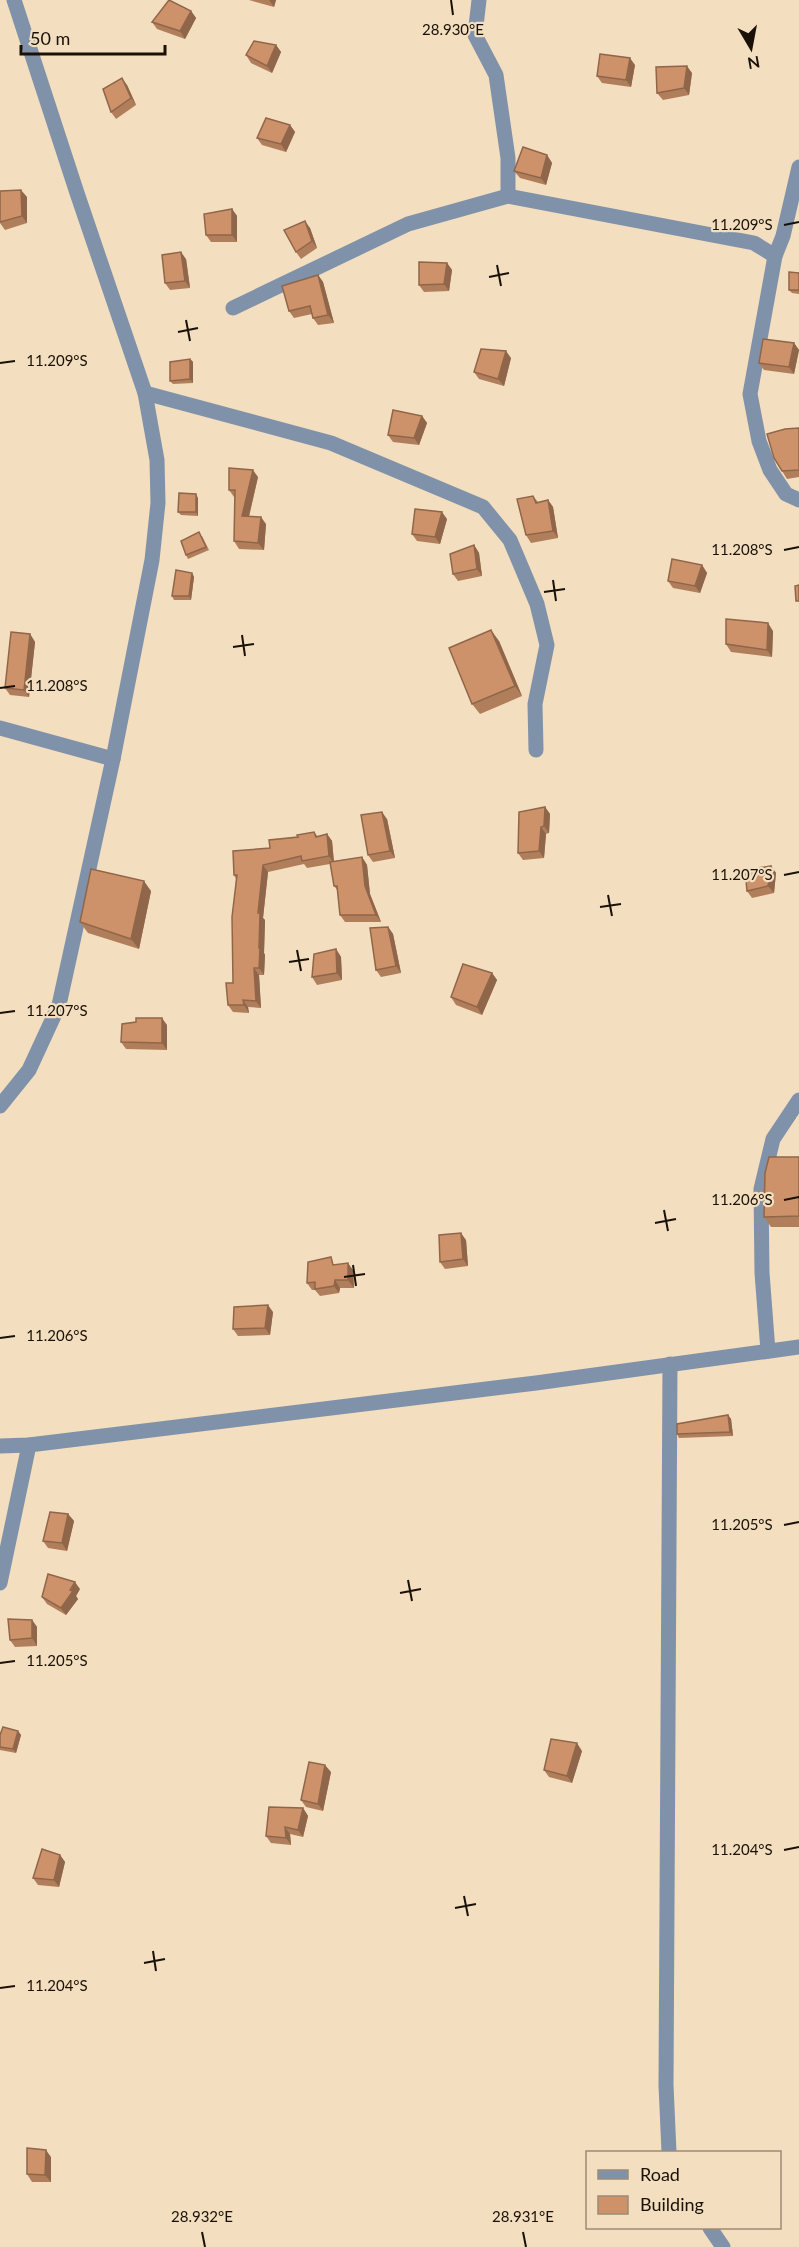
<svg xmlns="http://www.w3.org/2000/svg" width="799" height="2247" font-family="Lato,sans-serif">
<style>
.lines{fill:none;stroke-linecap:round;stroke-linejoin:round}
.minor{stroke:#7f92a9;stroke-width:15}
.wall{fill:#b17e5b}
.shaded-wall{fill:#90664a}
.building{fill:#ce926a;stroke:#90664a;stroke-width:1.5}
.ticks{fill:none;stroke:#191107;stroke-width:2}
.ticks-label{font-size:15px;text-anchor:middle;fill:#191107;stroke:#f3debf;stroke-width:4.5;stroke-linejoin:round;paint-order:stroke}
</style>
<rect width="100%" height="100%" fill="#f3debf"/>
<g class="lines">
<!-- minor -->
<g class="minor">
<path d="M479,0L475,35L496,75L508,158V196"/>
<path d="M775,256L750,394L759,441L770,470L786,494L799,500"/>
<path d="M233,308L408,224L508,196L754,243L775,256L783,236L799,167"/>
<path d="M145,393L331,443L483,507L510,540L537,604L547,645L535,704L536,750"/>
<path d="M0,728L113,759"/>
<path d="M0,1106L29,1070L59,1005L113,759L152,560L158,503L157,460L145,393L77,193L14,0"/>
<path d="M768,1351L762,1273L761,1189L773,1139L799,1100"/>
<path d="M0,1446L29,1445L536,1383L799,1347"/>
<path d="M0,1583L29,1445"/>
<path d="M669,2152L666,2085L670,1364"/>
<path d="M710,2228L723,2247"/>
</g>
</g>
<!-- wall -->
<g class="wall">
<path d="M249,0H276L274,7Z"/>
<path d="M191,11L196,18L185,39L157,29L152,22Z"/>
<path d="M276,45L281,52L272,73L251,63L246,55Z"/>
<path d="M635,65L631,87L602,83L597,76Z"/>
<path d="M692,73L689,95L663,100L657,93Z"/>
<path d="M127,85L136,105L116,119L111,112Z"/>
<path d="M290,125L295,132L286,152L262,145L257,138Z"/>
<path d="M547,155L552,163L546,185L520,178L514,171Z"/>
<path d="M0,191L27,197V223L5,230L0,223Z"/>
<path d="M232,209L237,216V242H211L206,235Z"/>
<path d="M310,228L317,248L301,259L296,252Z"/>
<path d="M186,259L190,288L170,290L165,283Z"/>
<path d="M447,263L452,270L449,291L424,292L419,285Z"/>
<path d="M799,273V294L792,293L789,290Z"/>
<path d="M318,275L323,282L334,323L318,325L313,318L312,314L294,318L289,311Z"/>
<path d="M794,343L799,350L794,374L764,370L759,363Z"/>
<path d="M511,358L504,386L479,379L474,372Z"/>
<path d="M190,359L193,362V383L173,384L170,381Z"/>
<path d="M422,416L427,423L419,445L393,442L388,435Z"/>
<path d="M799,428V477L787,479L774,458Z"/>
<path d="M258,477L249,517L266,524L264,550L239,549L234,541L235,497H234L229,490Z"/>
<path d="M533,496L538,502L548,500L553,507L558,538L531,543L526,535Z"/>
<path d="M198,498V516L181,515L178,512Z"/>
<path d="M447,519L440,544L417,541L412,534Z"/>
<path d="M202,536L209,550L188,559L186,555Z"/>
<path d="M474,545L479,553L482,576L458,581L453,574Z"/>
<path d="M702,565L707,573L700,593L673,588L668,581Z"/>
<path d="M192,573L194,577L191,600H174L172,596Z"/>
<path d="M773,631L772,657L731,652L726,644Z"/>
<path d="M30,634L35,642L29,697L10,695L5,688Z"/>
<path d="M499,641L522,696L480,714L472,704Z"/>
<path d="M545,807L550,814L549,833L546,834L544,858L523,860L518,853Z"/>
<path d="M387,819L395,858L373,862L368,855Z"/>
<path d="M314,832L318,837L327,834L332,841L334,861L362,857L367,865L370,894L381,922H345L340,915L338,891L334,886L330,864L307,868L304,864L268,872L263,918L265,920L264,953L265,955L264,975H259L261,1008L248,1007L249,1013L233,1012L228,1005L233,983L236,879L234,875L270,848Z"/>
<path d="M771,866L776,873L774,893L752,898L747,891Z"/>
<path d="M151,891L139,949L88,933L80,922Z"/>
<path d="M388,927L393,934L401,973L381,977L376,970Z"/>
<path d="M336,949L341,957L342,980L317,985L312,977Z"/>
<path d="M492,973L497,980L482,1015L456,1005L451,997Z"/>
<path d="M136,1022L167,1025V1050L126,1049L121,1042Z"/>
<path d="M799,1157V1227H771L764,1217Z"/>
<path d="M466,1240L468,1266L445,1269L440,1262Z"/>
<path d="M336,1264L353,1270L354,1288H340L339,1293L320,1296L315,1290H312L307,1283Z"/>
<path d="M273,1312L270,1335L238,1336L233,1329Z"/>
<path d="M728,1415L731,1419L733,1436L679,1438L677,1434Z"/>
<path d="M68,1514L74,1521L67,1551L48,1548L43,1541Z"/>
<path d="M80,1589L76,1596L78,1599L66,1615L47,1604L42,1597Z"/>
<path d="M32,1620L37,1627V1646L15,1647L10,1640Z"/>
<path d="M18,1731L21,1735L16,1753L0,1750V1735Z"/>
<path d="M582,1751L572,1783L549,1777L544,1770Z"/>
<path d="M331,1772L323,1811L306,1807L301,1800Z"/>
<path d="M303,1808L308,1816L303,1837L290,1834L291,1845L271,1843L266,1836Z"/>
<path d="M60,1855L65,1862L59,1887L38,1885L33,1878Z"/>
<path d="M51,2157V2182H32L27,2174Z"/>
</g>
<!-- shaded-wall -->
<g class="shaded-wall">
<path d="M269,0H276L274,7Z"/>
<path d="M191,11L196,18L185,39L180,31Z"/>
<path d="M276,45L281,52L272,73L267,66Z"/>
<path d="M630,58L635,65L631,87L626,80Z"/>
<path d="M687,66L692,73L689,95L684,88Z"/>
<path d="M122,78L127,85L136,105L131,98Z"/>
<path d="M290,125L295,132L286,152L281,144Z"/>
<path d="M547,155L552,163L546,185L541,178Z"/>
<path d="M21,190L27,197V223L22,216Z"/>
<path d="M232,209L237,216V242L232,235Z"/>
<path d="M305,221L310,228L317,248L312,241Z"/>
<path d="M181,252L186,259L190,288L185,281Z"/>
<path d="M447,263L452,270L449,291L444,284Z"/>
<path d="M318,275L323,282L334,323L328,315Z"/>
<path d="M794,343L799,350L794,374L789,367Z"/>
<path d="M506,351L511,358L504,386L498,379Z"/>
<path d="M190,359L193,362V383L190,379Z"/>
<path d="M422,416L427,423L419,445L414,438Z"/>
<path d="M253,470L258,477L247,524L242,516Z"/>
<path d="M196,494L198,498V516L196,512Z"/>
<path d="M548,500L553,507L558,538L553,531Z"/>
<path d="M442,512L447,519L440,544L435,537Z"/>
<path d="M261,517L266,524L264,550L258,543Z"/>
<path d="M474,545L479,553L482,576L477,569Z"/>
<path d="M702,565L707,573L700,593L695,586Z"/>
<path d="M192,573L194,577L191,600L189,596Z"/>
<path d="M768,623L773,631L772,657L767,650Z"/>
<path d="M491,630L499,641L522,696L515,686Z"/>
<path d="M30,634L35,642L29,697L24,690Z"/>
<path d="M545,807L550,814L549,833L544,826Z"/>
<path d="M382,812L387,819L395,858L390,851Z"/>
<path d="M541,827L546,834L544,858L539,851Z"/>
<path d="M327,834L332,841L334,864L329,856Z"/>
<path d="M362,857L367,865L370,894L381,922L376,915L365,886Z"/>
<path d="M263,865L268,872L263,918L265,920L264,953L265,955L264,975L259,968L258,913Z"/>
<path d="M771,866L776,873L774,893L768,886Z"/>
<path d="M144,881L151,891L139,949L131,939Z"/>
<path d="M388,927L393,934L401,973L396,966Z"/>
<path d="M336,949L341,957L342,980L337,973Z"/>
<path d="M254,968L259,975L261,1008L256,1001Z"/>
<path d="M492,973L497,980L482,1015L477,1007Z"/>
<path d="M243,1000L248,1007L249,1013L244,1005Z"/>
<path d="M162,1018L167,1025V1050L162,1043Z"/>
<path d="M461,1233L466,1240L468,1266L463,1259Z"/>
<path d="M348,1263L353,1270L354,1288L348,1280Z"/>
<path d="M335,1280L340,1288L339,1293L334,1286Z"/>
<path d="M268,1305L273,1312L270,1335L265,1328Z"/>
<path d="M728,1415L731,1419L733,1436L730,1432Z"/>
<path d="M68,1514L74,1521L67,1551L62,1543Z"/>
<path d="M75,1582L80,1589L76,1596L78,1599L66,1615L61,1608Z"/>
<path d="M32,1620L37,1627V1646L32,1638Z"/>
<path d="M18,1731L21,1735L16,1753L13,1749Z"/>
<path d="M577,1743L582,1751L572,1783L567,1776Z"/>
<path d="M325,1765L331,1772L323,1811L318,1804Z"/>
<path d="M303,1808L308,1816L303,1837L298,1830Z"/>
<path d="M285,1827L290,1834L291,1845L286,1838Z"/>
<path d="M60,1855L65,1862L59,1887L54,1880Z"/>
<path d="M46,2150L51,2157V2182L45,2175Z"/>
</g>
<!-- building -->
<g class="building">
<path d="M169,0L191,11L180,31L152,22Z"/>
<path d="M254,41L276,45L267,66L246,55Z"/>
<path d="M600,54L630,58L626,80L597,76Z"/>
<path d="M687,66L684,88L657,93L656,67Z"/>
<path d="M122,78L131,98L111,112L103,89Z"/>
<path d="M266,118L290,125L281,144L257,138Z"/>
<path d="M523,147L547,155L541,178L514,171Z"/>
<path d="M21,190L22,216L0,222V191Z"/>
<path d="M232,209V235H206L204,214Z"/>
<path d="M305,221L312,241L296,252L284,230Z"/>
<path d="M181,252L185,281L165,283L162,255Z"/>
<path d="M419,262L447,263L444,284L419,285Z"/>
<path d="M789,272L799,273V290H789Z"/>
<path d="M318,275L328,315L313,318L310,306L289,311L282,286Z"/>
<path d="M763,339L794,343L789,367L759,363Z"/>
<path d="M481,349L506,351L498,379L474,372Z"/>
<path d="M190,359V379L170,381V362Z"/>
<path d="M393,410L422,416L414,438L388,435Z"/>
<path d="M799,428V470L782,471L774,458L767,434L785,429Z"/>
<path d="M229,468L253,470L242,516L261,517L258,543L234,541L235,490H229Z"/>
<path d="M179,493L196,494V512H178Z"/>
<path d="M533,496L536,503L548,500L553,531L526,535L517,499Z"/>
<path d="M415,509L442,512L435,537L412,534Z"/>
<path d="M199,532L206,547L186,555L181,541Z"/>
<path d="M474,545L477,569L453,574L450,554Z"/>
<path d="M672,559L702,565L695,586L668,581Z"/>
<path d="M176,570L192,573L189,596H172Z"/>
<path d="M799,585V601H796L795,586Z"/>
<path d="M726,619L768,623L767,650L726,644Z"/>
<path d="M491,630L515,686L472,704L449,648Z"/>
<path d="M11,632L30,634L24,690L5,688Z"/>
<path d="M545,807L544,826L541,827L539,851L518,853L519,812Z"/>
<path d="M382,812L390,851L368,855L361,815Z"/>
<path d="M314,832L316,837L327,834L329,856L302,861L301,856L263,865L258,913H260L259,948H260L259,968H254L256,1001L243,1000L244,1005H228L226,983H233L232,917L237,875H234L233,851L270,848L269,840L298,837L297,835Z"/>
<path d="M362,857L365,886L376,915H340L337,886H334L330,862Z"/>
<path d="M771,866L768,886L747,891L745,870Z"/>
<path d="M91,869L144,881L131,939L80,922Z"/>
<path d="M388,927L396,966L376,970L370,928Z"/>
<path d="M336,949L337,973L312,977L314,954Z"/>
<path d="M463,964L492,973L477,1007L451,997Z"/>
<path d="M136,1018H162V1043L121,1042L122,1024L136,1022Z"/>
<path d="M769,1157H799V1216L764,1217L765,1173Z"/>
<path d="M461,1233L463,1259L440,1262L439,1235Z"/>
<path d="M331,1257L333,1265L348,1263V1280H335L334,1286L315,1289V1282L307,1283L308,1262Z"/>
<path d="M268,1305L265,1328L233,1329L234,1307Z"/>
<path d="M728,1415L730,1432L677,1434V1424Z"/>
<path d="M50,1512L68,1514L62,1543L43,1541Z"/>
<path d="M48,1574L75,1582L70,1590L73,1591L61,1608L42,1597Z"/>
<path d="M8,1619L32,1620V1638L10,1640Z"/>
<path d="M3,1727L18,1731L13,1749L0,1747V1735Z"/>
<path d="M551,1739L577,1743L567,1776L544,1770Z"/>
<path d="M309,1762L325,1765L318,1804L301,1800Z"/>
<path d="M269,1807L303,1808L298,1830L285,1827L286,1838L266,1836Z"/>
<path d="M42,1849L60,1855L54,1880L33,1878Z"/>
<path d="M27,2148L46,2150L45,2175L27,2174Z"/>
</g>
<!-- ticks -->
<path class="ticks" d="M451,0L453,15M784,225L799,222M497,265L501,286M489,277L509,273M186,320L190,341M178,332L198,328M0,363L15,361M784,550L799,547M553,580L556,601M544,592L565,589M242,635L245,656M233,647L254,644M0,688L15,686M784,875L799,872M608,895L612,916M600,907L621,904M297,950L301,971M289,962L309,959M0,1013L15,1011M784,1200L799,1197M664,1210L668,1231M655,1223L676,1219M353,1265L356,1286M344,1277L365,1274M0,1338L15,1336M784,1525L799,1522M408,1580L412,1601M400,1593L421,1589M0,1663L15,1661M784,1850L799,1847M464,1896L468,1916M455,1908L476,1904M153,1951L156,1971M144,1963L165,1959M0,1988L15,1986M202,2232L205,2247M523,2232L526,2247"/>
<g class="ticks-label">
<text x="453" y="35">28.930°E</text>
<text x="742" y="230">11.209°S</text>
<text x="57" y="366">11.209°S</text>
<text x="742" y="555">11.208°S</text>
<text x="57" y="691">11.208°S</text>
<text x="742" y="880">11.207°S</text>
<text x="57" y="1016">11.207°S</text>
<text x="742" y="1205">11.206°S</text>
<text x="57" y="1341">11.206°S</text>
<text x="742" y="1530">11.205°S</text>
<text x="57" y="1666">11.205°S</text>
<text x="742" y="1855">11.204°S</text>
<text x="57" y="1991">11.204°S</text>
<text x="202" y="2222">28.932°E</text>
<text x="523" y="2222">28.931°E</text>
</g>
<!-- legend -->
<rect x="586" y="2151" width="195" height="78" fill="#f3debf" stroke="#9c8c75" stroke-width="1.5"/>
<rect x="598" y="2170" width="30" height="9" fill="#7f92a9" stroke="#9c8c75" stroke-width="1.5"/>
<text x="640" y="2181" font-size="18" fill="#191107">Road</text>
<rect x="598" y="2196" width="30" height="18" fill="#ce926a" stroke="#9c8c75" stroke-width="1.5"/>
<text x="640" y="2211" font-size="18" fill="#191107">Building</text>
<!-- north arrow -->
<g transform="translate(751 48) rotate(170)" stroke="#f3debf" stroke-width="4.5" paint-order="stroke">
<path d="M0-4.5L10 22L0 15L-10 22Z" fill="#191107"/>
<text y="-9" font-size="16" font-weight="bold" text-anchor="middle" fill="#191107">N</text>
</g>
<!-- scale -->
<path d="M21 45v9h144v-9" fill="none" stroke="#191107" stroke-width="3"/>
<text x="30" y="45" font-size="18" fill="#191107" stroke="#f3debf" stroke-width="4.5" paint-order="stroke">50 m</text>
</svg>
